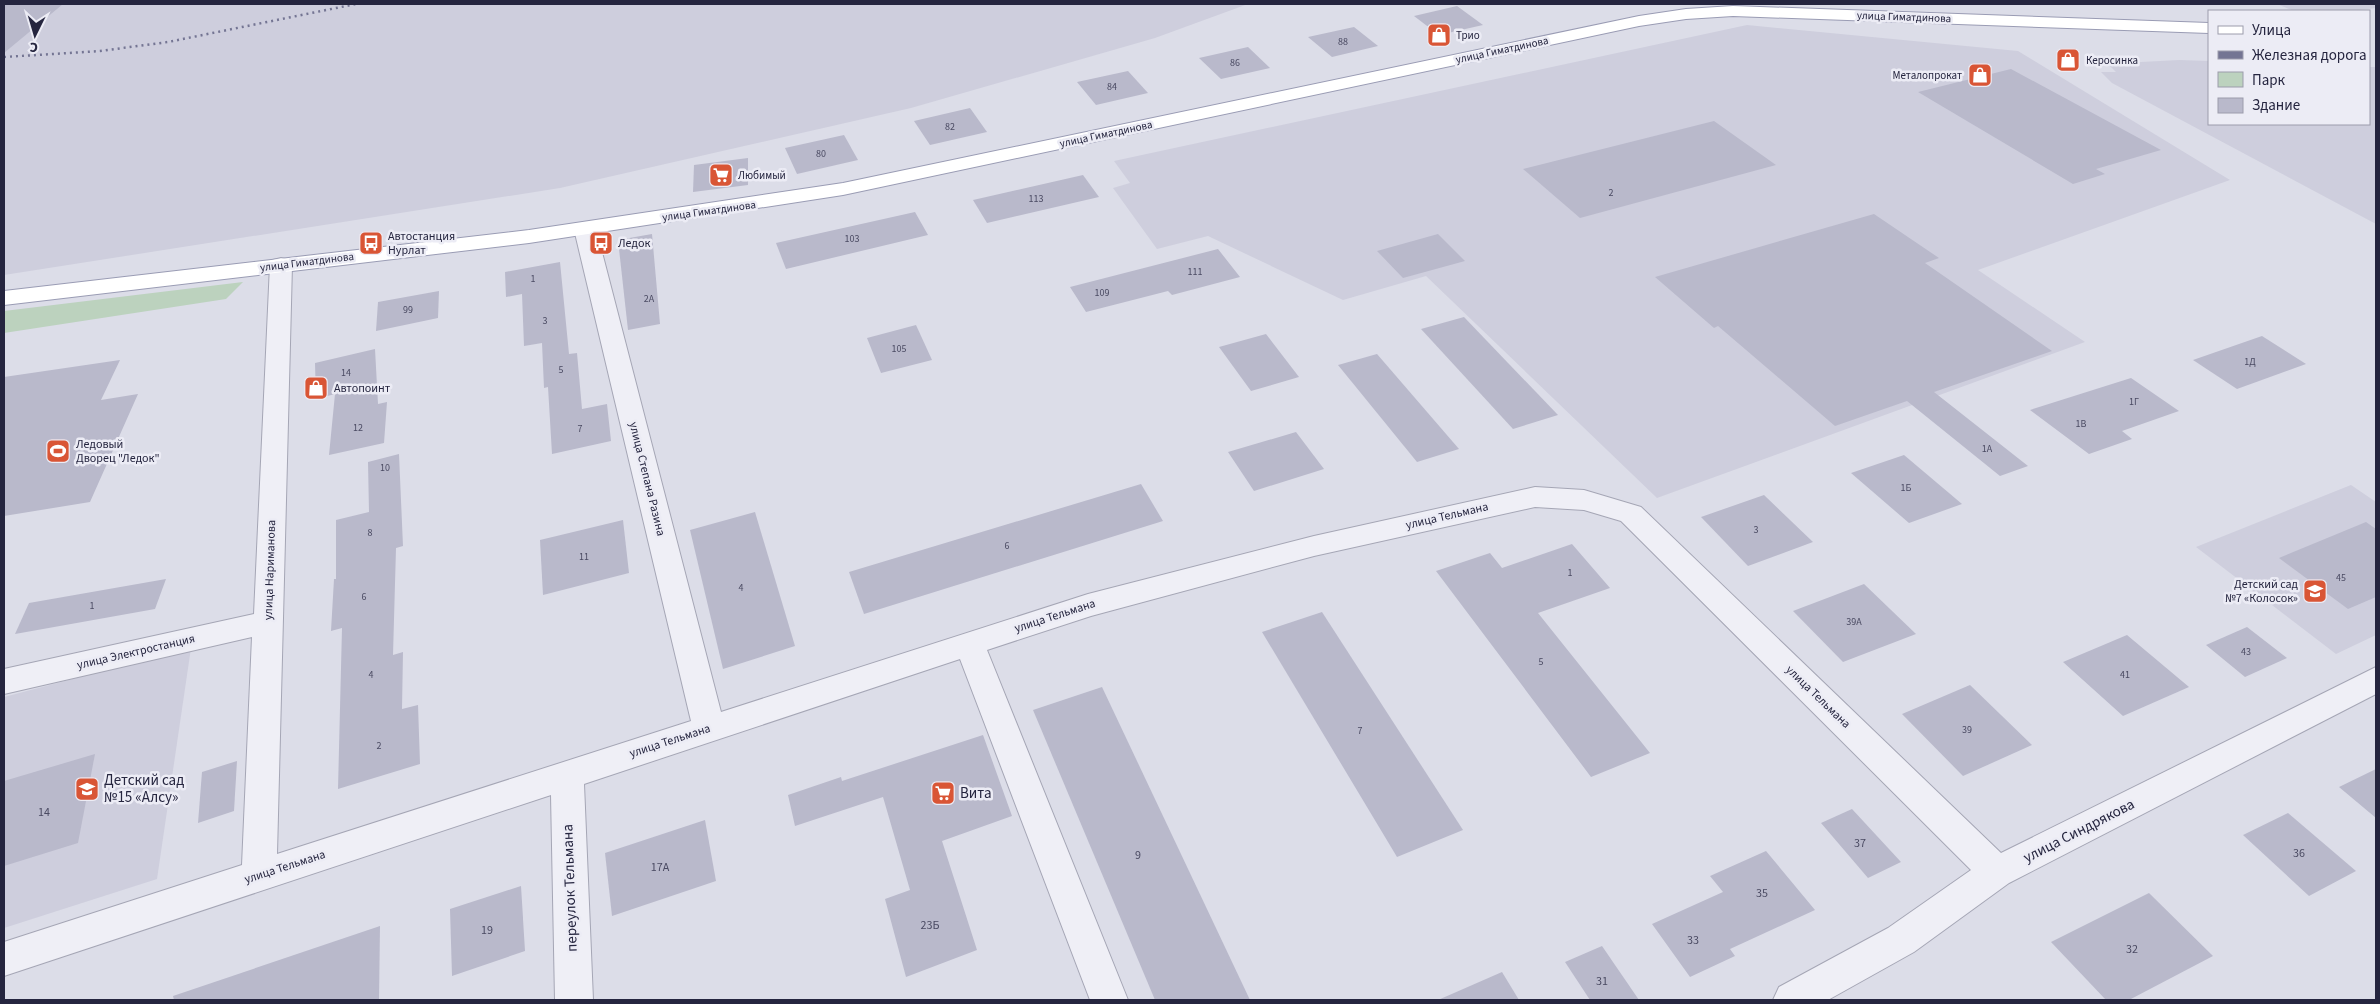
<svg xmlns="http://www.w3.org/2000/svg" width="2380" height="1004" font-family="'Source Sans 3',sans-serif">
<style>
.built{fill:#cecedd}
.green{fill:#bcd2be}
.building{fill:#b9b9cb}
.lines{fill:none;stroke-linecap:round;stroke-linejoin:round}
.minor-casing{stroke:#a5a6b5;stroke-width:2}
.major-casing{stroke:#9a9cb4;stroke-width:2}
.minor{fill:#efeff6;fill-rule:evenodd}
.major{fill:#fff;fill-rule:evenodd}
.rail{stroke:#747593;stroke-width:2.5;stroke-dasharray:2 4;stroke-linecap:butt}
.labels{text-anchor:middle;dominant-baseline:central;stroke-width:5;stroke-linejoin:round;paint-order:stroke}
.number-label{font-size:10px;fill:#4a4a62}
.far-street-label{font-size:11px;fill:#25253f;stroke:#ececf5}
.far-poi-label{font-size:11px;fill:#25253f;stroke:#ececf5;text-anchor:start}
.poi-label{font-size:12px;fill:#25253f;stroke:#ececf5;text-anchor:start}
.street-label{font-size:12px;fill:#25253f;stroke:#ececf5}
.near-number-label{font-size:12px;fill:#4a4a62}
.near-poi-label{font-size:15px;fill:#25253f;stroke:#ececf5;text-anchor:start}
.near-street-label{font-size:15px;fill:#25253f;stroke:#ececf5}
</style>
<rect width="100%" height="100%" fill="#dcdde8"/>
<!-- built -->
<g class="built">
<path d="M4,4H1248L1155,38L911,108L560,188L4,275Z"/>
<path d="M2277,4H2376V8L2352,11H2294Z"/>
<path d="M1747,25L2018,51L2230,180L1978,270L2085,342L1657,498L1426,276L1343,300L1208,236L1157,249L1113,188L1130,183L1114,161Z"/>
<path d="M2179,60L2209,61V124H2369V67H2376V224L2112,83L2101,72H2116L2110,66L2122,63Z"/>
<path d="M2351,485L2376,502V635L2336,654L2196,547Z"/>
<path d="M191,648L157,879L4,928V697Z"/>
</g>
<!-- green -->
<path class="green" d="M243,282L226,299L4,333V311Z"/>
<!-- building -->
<g class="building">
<path d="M4,4H63L4,53Z"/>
<path d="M1457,6L1483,25L1439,35L1414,16Z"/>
<path d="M1354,27L1378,46L1332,57L1308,37Z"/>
<path d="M1248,47L1270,68L1221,79L1199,58Z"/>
<path d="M2011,69L2161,150L2096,169L2105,174L2073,184L1918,92Z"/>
<path d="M1128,71L1148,93L1096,105L1077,82Z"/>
<path d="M970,108L987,132L930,145L914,121Z"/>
<path d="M1714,121L1776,165L1580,218L1523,169Z"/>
<path d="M844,135L858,160L797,174L785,148Z"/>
<path d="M748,158V185L693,192L694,165Z"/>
<path d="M1083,175L1099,197L987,223L973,200Z"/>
<path d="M915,212L928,235L786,269L776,243Z"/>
<path d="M1874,214L1939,258L1925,263L2052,351L1934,392L2028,466L2000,476L1907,401L1835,426L1718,326L1714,328L1655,277Z"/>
<path d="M652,234L660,324L628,330L618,240Z"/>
<path d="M1438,234L1465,261L1403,278L1377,251Z"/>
<path d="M1218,249L1240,277L1172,295L1168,291L1086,312L1070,287Z"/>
<path d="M560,262L569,354L577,353L582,409L607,404L611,441L552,454L548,387L544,388L542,343L524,346L522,294L506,297L505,272Z"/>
<path d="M439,291L438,318L376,331L378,302Z"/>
<path d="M1464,317L1558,415L1513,429L1421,329Z"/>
<path d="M916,325L932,360L881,373L867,338Z"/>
<path d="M1266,334L1299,377L1251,391L1219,347Z"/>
<path d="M2262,336L2306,364L2237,389L2193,360Z"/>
<path d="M375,349L378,404L387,402L384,443L329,455L335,394L316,399L315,363Z"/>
<path d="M1377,354L1459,449L1417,462L1338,365Z"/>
<path d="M120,360L101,400L138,394L90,502L4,516V377Z"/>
<path d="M2131,378L2179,411L2122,431L2132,439L2089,454L2030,410Z"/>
<path d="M1296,432L1324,469L1254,491L1228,452Z"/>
<path d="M399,454L403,546L396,548L393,655L403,652L402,709L418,705L420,764L338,789L342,628L331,631L334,579H336V520L369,512L368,462Z"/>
<path d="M1904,455L1962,504L1909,523L1851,473Z"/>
<path d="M1141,484L1163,521L864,614L849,572Z"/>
<path d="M1764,495L1813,542L1748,566L1701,517Z"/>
<path d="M755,512L795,646L723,669L690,530Z"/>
<path d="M623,520L629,573L543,595L540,540Z"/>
<path d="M2366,522L2376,529V597L2348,609L2279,558Z"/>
<path d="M1572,544L1610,588L1538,613L1650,753L1591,777L1436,571L1490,553L1502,568Z"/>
<path d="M166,579L155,609L15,634L29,603Z"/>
<path d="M1864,584L1916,634L1843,662L1793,611Z"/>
<path d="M1322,612L1463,830L1397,857L1262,632Z"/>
<path d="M2247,627L2287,658L2245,677L2206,645Z"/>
<path d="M2127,635L2189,687L2123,716L2063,662Z"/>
<path d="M1970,685L2032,745L1963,776L1902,714Z"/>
<path d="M1102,687L1250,1000H1155L1033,710Z"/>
<path d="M983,735L1012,816L942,841L977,950L906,977L885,899L910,890L883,797L795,826L788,795L841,777L842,781Z"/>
<path d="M95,754L78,843L4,866V781Z"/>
<path d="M237,761L234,811L198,823L202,772Z"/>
<path d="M2376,769V818L2339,787Z"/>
<path d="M1852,809L1901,862L1868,878L1821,823Z"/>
<path d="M2288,813L2356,871L2309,896L2243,835Z"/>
<path d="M705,820L716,881L612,916L605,853Z"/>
<path d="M1766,851L1815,910L1730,949L1735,956L1690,977L1652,924L1723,892L1710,876Z"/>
<path d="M521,886L525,951L452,976L450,909Z"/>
<path d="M2149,893L2213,956L2129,1000H2106L2051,942Z"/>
<path d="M380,926L379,1000H174L173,996Z"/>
<path d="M1602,946L1639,1000H1590L1565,962Z"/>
<path d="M1502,972L1519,1000H1438Z"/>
</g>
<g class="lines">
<!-- minor casing -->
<g class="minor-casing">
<path id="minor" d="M585,222L593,224L596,229L721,712L1088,594L1314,536L1535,487L1584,490L1641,507L2001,853L2376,667V694L2009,883L1914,952L1828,1000H1773L1779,987L1888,928L1971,870L1621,521L1584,510L1535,507L1314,556L1091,616L987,650L1128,1000H1090L960,659L584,784L593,1000H555L551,795L4,976V942L242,865L252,637L4,694V669L254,614L270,265L273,260L281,258L289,260L292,265L277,854L691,721L574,229L577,224Z"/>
</g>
<!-- major casing -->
<g class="major-casing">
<path id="major" d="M1733,6L2209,23V33L1733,16L1686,19L1639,26L843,195L529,243L4,305V291L529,230L843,183L1639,16L1686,9Z"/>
</g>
<!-- minor -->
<use href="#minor" class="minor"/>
<!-- major -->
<use href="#major" class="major"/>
<!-- rail -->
<path class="rail" d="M4,57L100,51L168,42L356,4"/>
</g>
<!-- icons -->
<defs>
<g id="shop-square" transform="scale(1.25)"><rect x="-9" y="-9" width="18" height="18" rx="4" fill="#d95535" stroke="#ececf5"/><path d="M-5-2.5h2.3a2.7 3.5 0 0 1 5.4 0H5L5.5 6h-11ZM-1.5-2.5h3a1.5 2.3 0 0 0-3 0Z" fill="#fff"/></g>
<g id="supermarket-square" transform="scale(1.25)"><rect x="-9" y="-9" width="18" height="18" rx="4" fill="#d95535" stroke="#ececf5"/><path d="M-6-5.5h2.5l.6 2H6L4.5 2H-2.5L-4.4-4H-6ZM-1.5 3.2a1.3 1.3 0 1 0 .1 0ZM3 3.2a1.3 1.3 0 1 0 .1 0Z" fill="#fff"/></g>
<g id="bus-square" transform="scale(1.25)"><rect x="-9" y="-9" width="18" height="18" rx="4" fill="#d95535" stroke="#ececf5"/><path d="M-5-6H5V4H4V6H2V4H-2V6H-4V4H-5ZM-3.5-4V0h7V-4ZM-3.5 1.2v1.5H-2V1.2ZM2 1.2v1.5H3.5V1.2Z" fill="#fff"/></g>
<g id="stadium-square" transform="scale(1.25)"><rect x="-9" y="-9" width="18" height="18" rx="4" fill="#d95535" stroke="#ececf5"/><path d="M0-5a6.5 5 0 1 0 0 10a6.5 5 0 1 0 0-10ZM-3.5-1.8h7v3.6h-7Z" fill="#fff"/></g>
<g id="school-square" transform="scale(1.25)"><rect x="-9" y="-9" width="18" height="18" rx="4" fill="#d95535" stroke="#ececf5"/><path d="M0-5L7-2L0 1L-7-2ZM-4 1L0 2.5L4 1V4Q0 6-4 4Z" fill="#fff"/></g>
</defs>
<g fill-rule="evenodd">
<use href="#shop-square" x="1439" y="35"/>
<use href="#shop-square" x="2068" y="60"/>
<use href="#shop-square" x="1980" y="75"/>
<use href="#supermarket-square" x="721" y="175"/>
<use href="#bus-square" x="371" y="243"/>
<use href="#bus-square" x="601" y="243"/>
<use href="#shop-square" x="316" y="388"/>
<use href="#stadium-square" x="58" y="451"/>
<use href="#school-square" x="2315" y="591"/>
<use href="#school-square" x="87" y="789"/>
<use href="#supermarket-square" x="943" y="793"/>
</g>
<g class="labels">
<!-- number labels -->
<g class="number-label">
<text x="1343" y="42">88</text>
<text x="1235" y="63">86</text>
<text x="1112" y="87">84</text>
<text x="950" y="127">82</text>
<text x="821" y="154">80</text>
<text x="1611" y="193">2</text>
<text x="1036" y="199">113</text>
<text x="852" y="239">103</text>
<text x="1195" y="272">111</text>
<text x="533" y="279">1</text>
<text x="1102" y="293">109</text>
<text x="649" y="299">2А</text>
<text x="408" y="310">99</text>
<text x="545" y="321">3</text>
<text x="899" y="349">105</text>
<text x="2250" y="362">1Д</text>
<text x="561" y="370">5</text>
<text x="346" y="373">14</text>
<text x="2134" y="402">1Г</text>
<text x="2081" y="424">1В</text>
<text x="358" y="428">12</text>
<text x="580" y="429">7</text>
<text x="1987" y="449">1А</text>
<text x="385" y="468">10</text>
<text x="1906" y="488">1Б</text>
<text x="1756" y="530">3</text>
<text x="370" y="533">8</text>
<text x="1007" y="546">6</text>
<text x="584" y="557">11</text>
<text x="1570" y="573">1</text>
<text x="2341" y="578">45</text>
<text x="741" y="588">4</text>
<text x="364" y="597">6</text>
<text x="92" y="606">1</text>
<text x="1854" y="622">39А</text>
<text x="2246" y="652">43</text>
<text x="1541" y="662">5</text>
<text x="371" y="675">4</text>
<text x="2125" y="675">41</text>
<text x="1967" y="730">39</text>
<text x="1360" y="731">7</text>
<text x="379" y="746">2</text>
</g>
<!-- far-street labels -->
<g class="far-street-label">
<text transform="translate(1904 17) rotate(2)">улица Гиматдинова</text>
<text transform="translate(1502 50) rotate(-12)">улица Гиматдинова</text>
<text transform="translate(1106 134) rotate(-12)">улица Гиматдинова</text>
<text transform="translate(709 211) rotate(-8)">улица Гиматдинова</text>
<text transform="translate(307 262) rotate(-7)">улица Гиматдинова</text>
</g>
<!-- far-poi labels -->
<g class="far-poi-label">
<text x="1456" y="35">Трио</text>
<text x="2086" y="60">Керосинка</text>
<text x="1962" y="75" text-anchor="end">Металопрокат</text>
<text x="738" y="175">Любимый</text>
</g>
<!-- poi labels -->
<g class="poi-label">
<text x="388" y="236">Автостанция<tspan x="388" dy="14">Нурлат</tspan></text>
<text x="618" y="243">Ледок</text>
<text x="334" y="388">Автопоинт</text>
<text x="76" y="444">Ледовый<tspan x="76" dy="14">Дворец "Ледок"</tspan></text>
<text x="2298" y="584" text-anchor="end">Детский сад<tspan x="2298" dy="14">№7 «Колосок»</tspan></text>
</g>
<!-- street labels -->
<g class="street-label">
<text transform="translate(647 479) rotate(76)">улица Степана Разина</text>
<text transform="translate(1447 516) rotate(-13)">улица Тельмана</text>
<text transform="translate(270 570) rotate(-88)">улица Нариманова</text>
<text transform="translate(1055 616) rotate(-18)">улица Тельмана</text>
<text transform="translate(136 652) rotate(-13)">улица Электростанция</text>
<text transform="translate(1818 697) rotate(44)">улица Тельмана</text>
<text transform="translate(670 741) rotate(-18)">улица Тельмана</text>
<text transform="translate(285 867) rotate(-18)">улица Тельмана</text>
</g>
<!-- near-number labels -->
<g class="near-number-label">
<text x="44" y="812">14</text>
<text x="1860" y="843">37</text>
<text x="2299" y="853">36</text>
<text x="1138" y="855">9</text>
<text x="660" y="867">17А</text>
<text x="1762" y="893">35</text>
<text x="930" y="925">23Б</text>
<text x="487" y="930">19</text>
<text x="1693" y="940">33</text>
<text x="2132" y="949">32</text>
<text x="1602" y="981">31</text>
</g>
<!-- near-poi labels -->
<g class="near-poi-label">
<text x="104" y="780">Детский сад<tspan x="104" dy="17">№15 «Алсу»</tspan></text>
<text x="960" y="793">Вита</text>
</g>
<!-- near-street labels -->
<g class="near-street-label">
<text transform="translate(2079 831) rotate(-27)">улица Синдрякова</text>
<text transform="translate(570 888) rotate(-92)">переулок Тельмана</text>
</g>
</g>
<!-- border -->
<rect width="2380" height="1004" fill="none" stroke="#25253f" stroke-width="10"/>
<!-- legend -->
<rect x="2208" y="10" width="162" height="115" fill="#ececf5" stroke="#9c9cac"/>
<rect x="2218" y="26" width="25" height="8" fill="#ffffff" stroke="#9c9cac"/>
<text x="2252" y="35" font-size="15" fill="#25253f">Улица</text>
<rect x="2218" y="51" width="25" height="8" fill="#747593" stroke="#9c9cac"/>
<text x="2252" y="60" font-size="15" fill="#25253f">Железная дорога</text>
<rect x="2218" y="72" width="25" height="15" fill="#bcd2be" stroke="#9c9cac"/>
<text x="2252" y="85" font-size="15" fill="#25253f">Парк</text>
<rect x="2218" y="98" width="25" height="15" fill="#b9b9cb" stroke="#9c9cac"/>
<text x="2252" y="110" font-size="15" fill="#25253f">Здание</text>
<!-- north arrow -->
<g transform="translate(35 35) rotate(185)" stroke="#ececf5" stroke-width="4" paint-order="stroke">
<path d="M0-4L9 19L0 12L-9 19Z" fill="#25253f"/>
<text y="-8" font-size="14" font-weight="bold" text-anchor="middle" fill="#25253f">С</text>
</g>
</svg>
